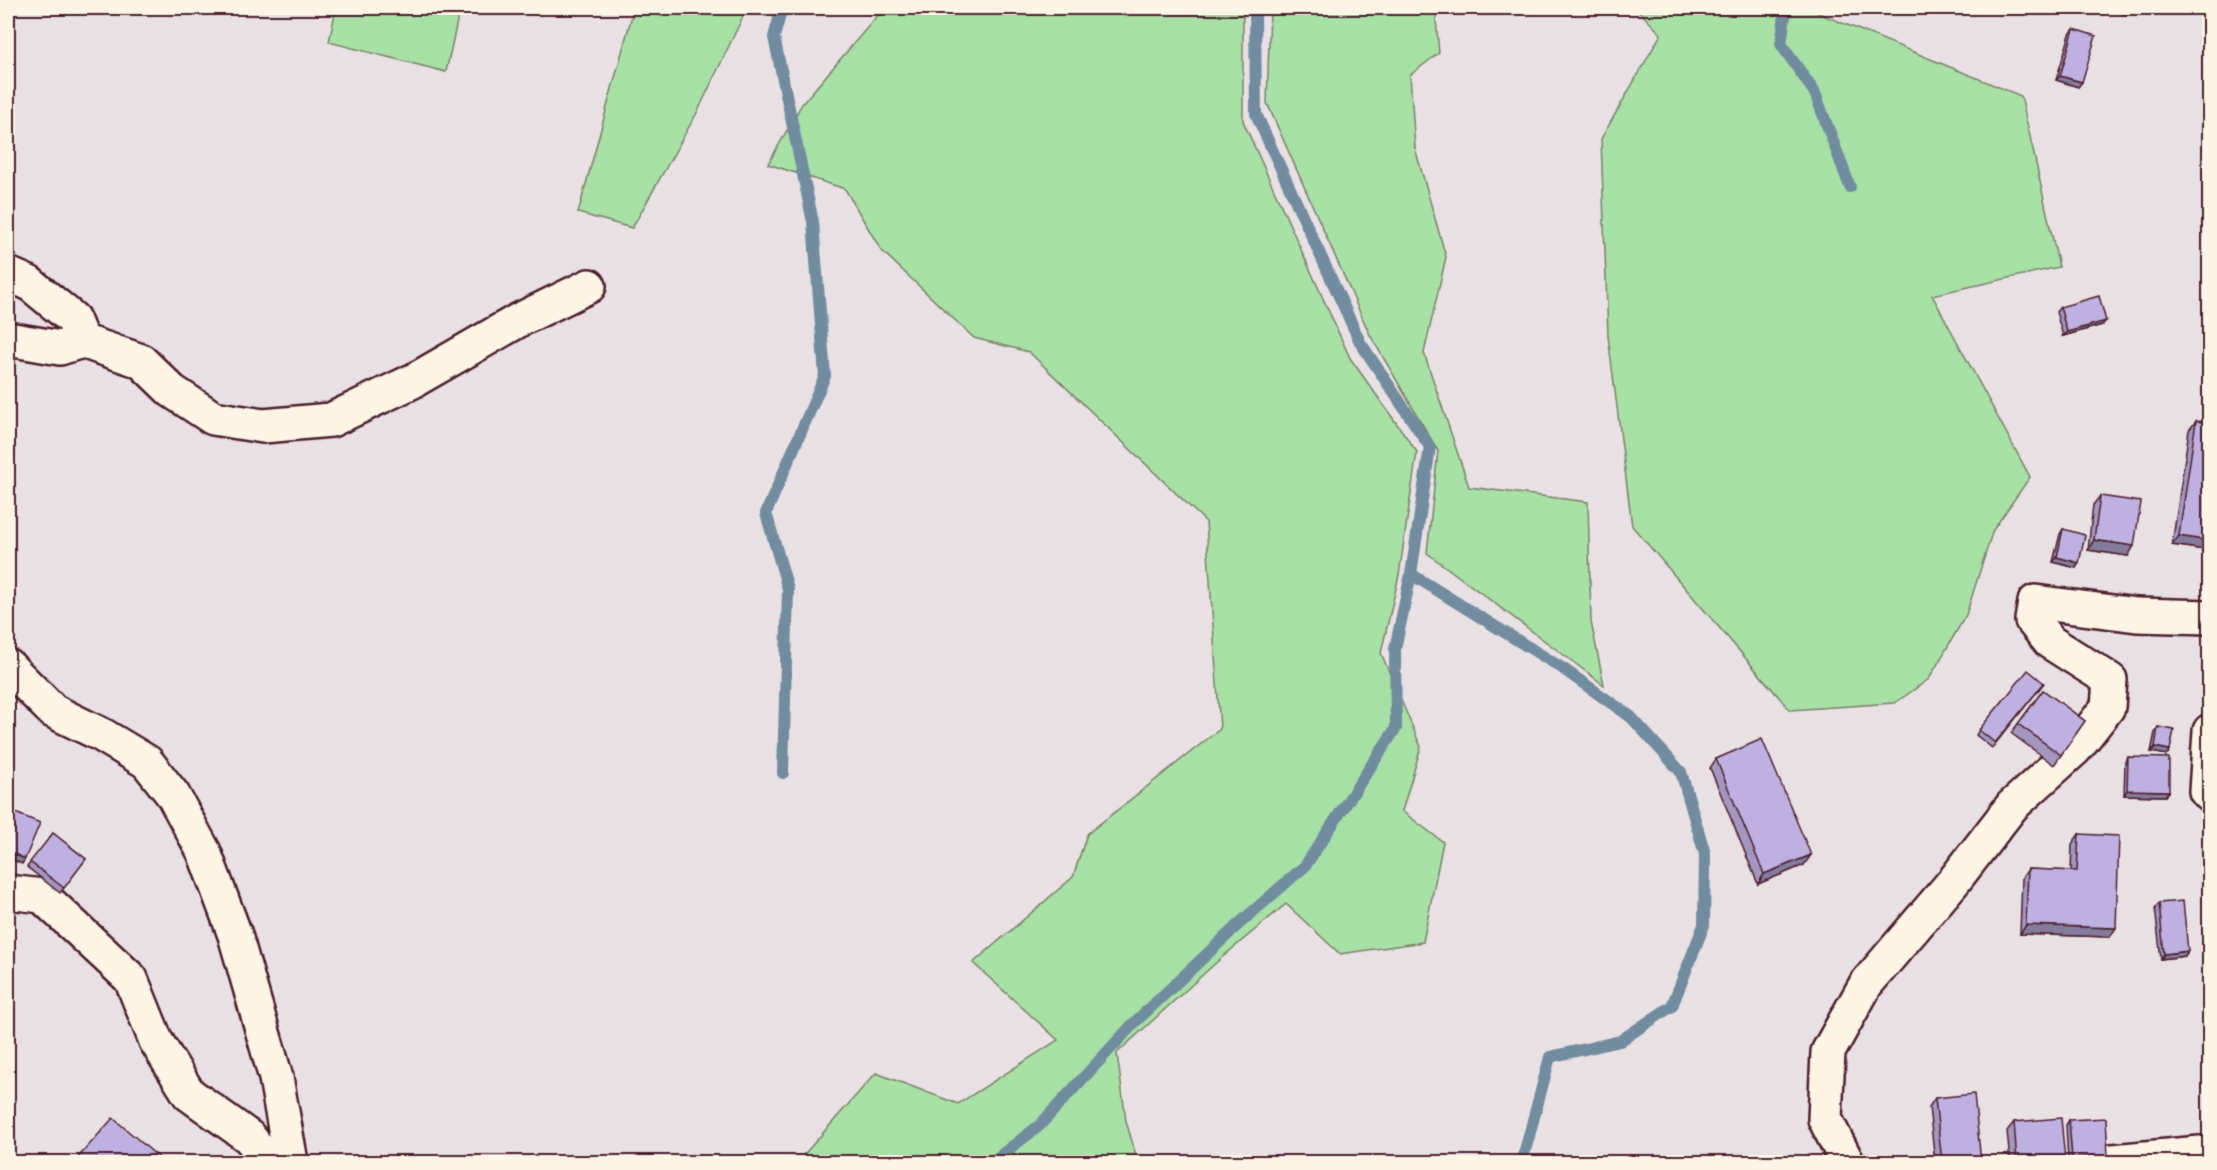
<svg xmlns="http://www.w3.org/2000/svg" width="2217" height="1170" font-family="'Architects Daughter',sans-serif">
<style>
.green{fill:#a6e0a5;stroke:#788068;stroke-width:1.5}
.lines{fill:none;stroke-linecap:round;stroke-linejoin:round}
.stream{stroke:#718c9f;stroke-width:12}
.minor-casing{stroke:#4a1f2b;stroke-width:38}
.minor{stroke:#fcf5e5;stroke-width:33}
.wall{fill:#a397c1;stroke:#4a1f2b;stroke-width:1.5}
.shaded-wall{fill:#857b9d;stroke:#4a1f2b;stroke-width:1.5}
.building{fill:#beb0e0;stroke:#4a1f2b;stroke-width:1.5}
</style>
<rect width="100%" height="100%" fill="#e9e0e4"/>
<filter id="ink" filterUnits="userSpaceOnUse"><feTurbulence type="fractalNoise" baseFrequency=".0167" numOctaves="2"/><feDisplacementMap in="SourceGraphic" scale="12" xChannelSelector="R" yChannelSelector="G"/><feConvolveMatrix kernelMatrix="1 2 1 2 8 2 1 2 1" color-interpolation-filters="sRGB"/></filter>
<g filter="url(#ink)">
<!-- green -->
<g class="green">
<path d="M336,8H460L446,72L329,42Z"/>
<path d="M634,8H747L698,111L632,228L578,213Z"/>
<path d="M884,8H1243V121L1350,358L1417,452L1399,575L1381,653L1421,747L1402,811L1443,842L1423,942L1340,954L1286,904L1219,960L1117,1053L1126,1121L1138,1162H803L800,1159L876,1073L958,1104L1058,1040L973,963L1073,877L1087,834L1220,729L1206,522L1029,352L974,338L881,250L845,189L768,164L802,104Z"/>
<path d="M1270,8H1435L1439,53L1410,75L1415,148L1446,257L1424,353L1469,487L1588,502L1591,622L1604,685L1427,553L1438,451L1370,335L1267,103Z"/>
<path d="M1636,8H1806L2021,96L2059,267L1932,295L2030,477L1993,530L1966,615L1929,679L1895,703L1790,710L1632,526L1608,336L1601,139L1661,34Z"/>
</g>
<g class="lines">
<!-- stream -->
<g class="stream">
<path d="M782,8L774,37L813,222L825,376L766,513L788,589L783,773"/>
<path d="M1786,8L1781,44L1815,93L1850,187"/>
<path d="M1411,574L1562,668L1631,717L1681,772L1705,854L1704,925L1672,1006L1620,1041L1550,1057L1522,1162"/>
<path d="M992,1162L1039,1126L1134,1023L1241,922L1305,866L1396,728L1395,649L1411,574L1430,447L1360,342L1256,114L1255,8"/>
</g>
<!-- minor casing -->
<g class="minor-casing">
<g id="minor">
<path d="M8,274L29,283L73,319L82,341L60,348L8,339"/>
<path d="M82,341L141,361L172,391L213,418L263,426L331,420L413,381L519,320L589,286"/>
<path d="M8,666L53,711L102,735L147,762L173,795L204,852L235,935L276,1078L291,1162"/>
<path d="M2210,731L2206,791L2210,795"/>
<path d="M8,892L42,896L131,979L156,1041L189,1094L249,1137L269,1162"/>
<path d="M1847,1162L1825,1119L1828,1052L1866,984L1954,881L2012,806L2075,749L2108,707L2110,680L2050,642L2032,620L2035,602L2137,615L2210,617"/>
<path d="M2102,1162L2200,1153L2210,1156"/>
</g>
</g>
<!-- minor -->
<use href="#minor" class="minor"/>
</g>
<!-- wall -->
<g class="wall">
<path d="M2122,8H2146L2124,14Z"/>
<path d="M2074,29L2082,82L2078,87L2056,80L2070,34Z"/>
<path d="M2060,307L2102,325L2063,336L2056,312Z"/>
<path d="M2196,421L2205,550L2172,545L2189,430Z"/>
<path d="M2100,496L2128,556L2088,550L2093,505Z"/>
<path d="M2063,529L2079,563L2076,568L2053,562L2060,534Z"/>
<path d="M2040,688L1992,748L1976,735L1979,730Z"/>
<path d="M2043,690L2085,721L2054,765L2011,733Z"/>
<path d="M2158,727L2170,750L2167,755L2151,752L2155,732Z"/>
<path d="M2128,757L2169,791L2165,796L2124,795L2125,761Z"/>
<path d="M1716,759L1804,865L1758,884L1710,768Z"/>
<path d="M53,833L86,859L60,893L27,867Z"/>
<path d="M2079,834L2110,937L2020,934L2022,878L2028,869L2071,871L2072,844Z"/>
<path d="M2159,903L2188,951L2185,956L2161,959L2155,908Z"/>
<path d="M1935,1098L1981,1162H1935L1929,1107Z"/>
<path d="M2069,1120L2108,1156L2104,1161L2068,1162L2066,1125Z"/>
<path d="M2014,1122L2064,1162H2010L2007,1131Z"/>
</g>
<!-- shaded-wall -->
<g class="shaded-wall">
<path d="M2128,8H2146L2124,14Z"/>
<path d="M2060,76L2082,82L2078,87L2056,80Z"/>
<path d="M2106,321L2102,325L2063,336L2067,332Z"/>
<path d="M2179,536L2210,541V544L2205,550L2172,545Z"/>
<path d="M2094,540L2134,546L2128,556L2088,550Z"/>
<path d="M2057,557L2079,563L2076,568L2053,562Z"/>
<path d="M2155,747L2170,750L2167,755L2151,752Z"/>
<path d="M2127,790L2169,791L2165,796L2124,795Z"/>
<path d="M8,851L25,859L22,864L8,858Z"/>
<path d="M1811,855L1804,865L1758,884L1764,874Z"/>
<path d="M2026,925L2116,928L2110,937L2020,934Z"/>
<path d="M2188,951L2185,956L2161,959L2164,954Z"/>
<path d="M2108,1156L2104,1161L2069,1162L2072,1158Z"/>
</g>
<!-- building -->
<g class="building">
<path d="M2074,29L2096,36L2082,82L2060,76Z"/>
<path d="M2099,296L2106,321L2067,332L2060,307Z"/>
<path d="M2196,421L2210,423V541L2179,536Z"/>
<path d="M2100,496L2141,502L2134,546L2094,540Z"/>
<path d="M2063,529L2085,535L2079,563L2057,557Z"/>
<path d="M2028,670L2044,683L1995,743L1979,730Z"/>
<path d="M2043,690L2085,721L2061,755L2018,724Z"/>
<path d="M2158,727L2174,730L2170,750L2155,747Z"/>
<path d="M1762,739L1811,855L1764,874L1716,759Z"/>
<path d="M2128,757L2169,758V791L2127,790Z"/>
<path d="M8,810L40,823L25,859L8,851Z"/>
<path d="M53,833L86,859L64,888L30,862Z"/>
<path d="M2079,834L2119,836L2116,928L2026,925L2028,869L2077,871Z"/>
<path d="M2183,901L2188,951L2164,954L2159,903Z"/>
<path d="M1974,1094L1981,1162H1942L1935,1098Z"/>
<path d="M113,1118L164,1162H74Z"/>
<path d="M2061,1118L2065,1161L2054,1162H2017L2014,1122Z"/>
<path d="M2106,1118L2108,1156L2072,1158L2069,1120Z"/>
</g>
</g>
<!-- margin -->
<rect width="2217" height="1170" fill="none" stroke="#fcf5e5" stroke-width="30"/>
<rect x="15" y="15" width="2187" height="1140" fill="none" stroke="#4a1f2b" stroke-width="2" filter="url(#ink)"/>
</svg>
